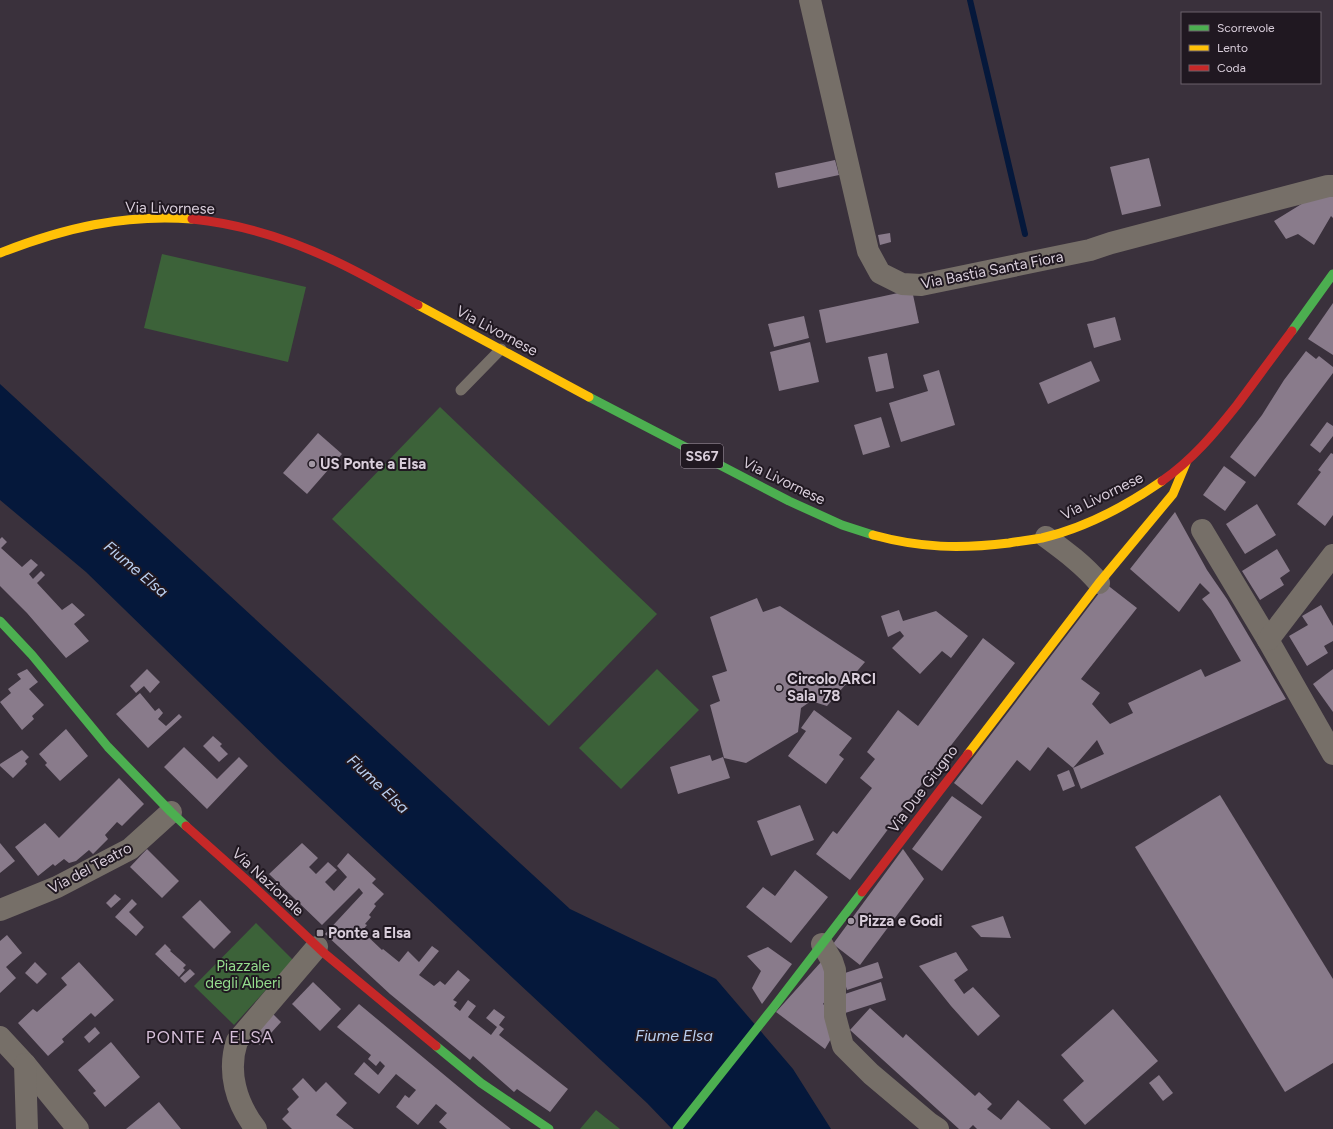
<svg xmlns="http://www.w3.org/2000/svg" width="1333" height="1129" font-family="Figtree,sans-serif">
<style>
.green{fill:#3c6239}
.water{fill:#05183b}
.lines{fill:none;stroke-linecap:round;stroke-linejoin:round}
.stream{stroke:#05183b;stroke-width:6}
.building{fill:#897b8b}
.lane{stroke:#766f68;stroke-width:11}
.street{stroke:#766f68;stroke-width:22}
.fast{stroke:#4caf50;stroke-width:9}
.slow{stroke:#ffc107;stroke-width:9}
.jam{stroke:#c62828;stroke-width:9}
.poi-dot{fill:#a197a3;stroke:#201821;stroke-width:1.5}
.labels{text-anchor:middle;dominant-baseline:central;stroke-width:4;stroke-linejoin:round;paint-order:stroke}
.shield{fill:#201821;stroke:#a297a3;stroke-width:1}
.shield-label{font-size:14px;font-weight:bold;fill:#d9cedb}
.street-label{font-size:15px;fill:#d9cedb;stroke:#201821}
.poi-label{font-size:15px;font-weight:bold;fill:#d9cedb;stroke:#201821;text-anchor:start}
.park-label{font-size:15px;fill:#94dc8d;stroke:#201821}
.water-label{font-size:16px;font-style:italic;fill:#b9cff0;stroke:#201821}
.quarter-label{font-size:17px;letter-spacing:1px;fill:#d6bfd9;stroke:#201821}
</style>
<rect width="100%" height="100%" fill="#3a313c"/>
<!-- green -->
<g class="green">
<path d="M162,254L306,287L288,362L144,328Z"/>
<path d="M440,407L657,614L549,726L332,519Z"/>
<path d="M657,669L699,710L621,789L579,748Z"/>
<path d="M256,923L293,960L234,1025L194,986Z"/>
<path d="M596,1110L620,1129H580Z"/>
</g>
<!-- water -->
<path class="water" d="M0,384L570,909L716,979L793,1069L831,1129H672L647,1103L280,761L86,572L0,500Z"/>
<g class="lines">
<!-- stream -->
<path class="stream" d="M970,0L1025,234"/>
</g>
<!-- building -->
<g class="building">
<path d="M1149,158L1161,206L1122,215L1110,167Z"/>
<path d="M835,160L839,175L778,188L775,173Z"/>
<path d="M1321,192L1333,196V218L1331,216L1314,245L1298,234L1286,239L1274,221Z"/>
<path d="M890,233L891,242L880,245L878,235Z"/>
<path d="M912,290L919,323L826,343L819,310Z"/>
<path d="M1333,303V355L1308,339Z"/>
<path d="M804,316L809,338L774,347L768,324Z"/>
<path d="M1115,317L1121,340L1094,348L1087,324Z"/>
<path d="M810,342L819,382L779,391L770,352Z"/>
<path d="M1306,351L1316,359L1319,356L1333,367V373L1255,477L1230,457L1262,415L1284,380Z"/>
<path d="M887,353L894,388L876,392L868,357Z"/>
<path d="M1091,361L1100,381L1048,404L1039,383Z"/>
<path d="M939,370L955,425L901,442L889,403L928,391L923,375Z"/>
<path d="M881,417L890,447L863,455L854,425Z"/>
<path d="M1327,422L1333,426V436L1320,453L1310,445Z"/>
<path d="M318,433L342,454L307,494L283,473Z"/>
<path d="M1331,453L1333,454V515L1325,526L1297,504L1321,472L1318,470Z"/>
<path d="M1224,466L1246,482L1225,511L1203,495Z"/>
<path d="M1257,504L1276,535L1245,554L1226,524Z"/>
<path d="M1175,512L1207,570L1227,599L1286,699L1081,789L1073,768L1104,754L1097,740L1073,768L1048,747L1030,771L1017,760L982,805L954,783L1106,584L1137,608L1081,679L1100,693L1092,704L1110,724L1133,713L1128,703L1201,669L1205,677L1241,661L1211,610L1202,599L1210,593L1200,583L1179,612L1130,569Z"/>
<path d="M2,537L7,542L1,548L22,567L31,559L38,565L29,574L33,579L41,571L45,575L37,583L62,610L72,603L85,615L74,624L89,641L66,658L27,613L0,586V539Z"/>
<path d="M1277,549L1290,571L1280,578L1284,585L1260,600L1242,571Z"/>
<path d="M757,598L763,612L780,606L865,662L827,706L811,701L801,708L798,732L746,763L724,758L710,705L720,701L712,676L727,671L710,617Z"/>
<path d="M1321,605L1333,626V641L1324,646L1328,653L1307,666L1289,636L1308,625L1302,616Z"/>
<path d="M899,610L903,621L936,611L968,636L951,658L942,651L920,674L892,648L904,636L900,631L888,637L881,616Z"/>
<path d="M983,638L1015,663L949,748L850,880L816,854L833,831L837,834L872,788L860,778L875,759L867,752L898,710L918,726Z"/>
<path d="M27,669L38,682L29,689L44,705L32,716L34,719L22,730L0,702L11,693L8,689L21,679L17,674Z"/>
<path d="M147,669L160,682L150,693L144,686L136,693L130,686Z"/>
<path d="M1333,669V712L1313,684Z"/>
<path d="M140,693L155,711L159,708L163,713L158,719L166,726L179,714L182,717L148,748L116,714Z"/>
<path d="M814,710L852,738L839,755L844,759L826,784L788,756L806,731L801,728Z"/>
<path d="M66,729L88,756L60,781L45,765L47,763L39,754Z"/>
<path d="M213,736L222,744L220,746L228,754L219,762L203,746Z"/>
<path d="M184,747L217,779L239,757L248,766L207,809L164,767Z"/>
<path d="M22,750L29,757L25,761L27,764L13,778L0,766V764Z"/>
<path d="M710,755L712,761L723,757L730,778L678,794L670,767Z"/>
<path d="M1069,770L1075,786L1063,791L1057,775Z"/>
<path d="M119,778L144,804L122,826L117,822L105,835L108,839L93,854L89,850L76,861L69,863L64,859L55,866L53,864L38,876L15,847L45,823L59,838Z"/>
<path d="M1220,795L1333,979V1063L1285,1092L1135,847Z"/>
<path d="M952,796L982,817L942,871L912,849Z"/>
<path d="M800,805L814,840L771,856L757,821Z"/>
<path d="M0,843L15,861L0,873Z"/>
<path d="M302,843L318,858L309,867L316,874L328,862L337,870L325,882L334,891L347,877L337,866L348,853L376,879L372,883L384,894L374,904L376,906L369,915L371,917L365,924L367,925L362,931L382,950L383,949L399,962L408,951L419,962L432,946L439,951L419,975L434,986L440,981L445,985L458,970L470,980L453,1000L457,1002L454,1006L460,1011L468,1000L476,1006L468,1017L491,1035L497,1027L486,1018L494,1009L505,1017L499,1025L504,1029L499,1035L568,1089L550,1112L517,1089L514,1092L473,1056L470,1060L390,994L325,934L363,893L359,888L322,925L269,874Z"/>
<path d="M147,849L179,881L162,898L130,867Z"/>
<path d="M903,849L924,879L860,965L833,944Z"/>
<path d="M795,870L828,897L791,943L746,907L763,887L775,896Z"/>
<path d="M115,894L121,899L111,908L106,903Z"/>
<path d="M132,899L137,904L129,912L144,927L136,936L115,917Z"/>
<path d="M200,900L231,932L214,949L182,917Z"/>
<path d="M1003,916L1011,938L981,937L971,926Z"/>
<path d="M7,935L22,953L6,967L16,978L0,993V941Z"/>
<path d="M165,944L171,950L170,951L186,965L183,968L185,970L179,977L155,954Z"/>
<path d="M768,947L792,964L762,1004L752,988L761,971L747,956Z"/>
<path d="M956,952L968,970L954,980L964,994L973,987L1000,1016L978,1036L951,1006L919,966Z"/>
<path d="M35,962L47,974L37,984L25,973Z"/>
<path d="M79,962L114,1000L95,1017L91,1013L62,1039L64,1042L48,1056L18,1023L33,1009L37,1012L67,985L61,978Z"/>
<path d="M821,962L831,974L829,996L823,1004L830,1010L832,1037L825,1049L776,1012Z"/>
<path d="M878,962L883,978L847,990L842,974Z"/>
<path d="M190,969L195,974L185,983L180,978Z"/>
<path d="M313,982L341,1009L320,1031L292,1004Z"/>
<path d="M881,982L886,1000L842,1014L836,997Z"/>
<path d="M359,1004L478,1103L511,1129H447L439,1122L447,1113L436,1104L418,1125L396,1107L405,1095L409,1098L416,1090L396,1074L379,1094L354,1074L364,1062L378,1075L385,1066L380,1061L376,1066L368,1059L371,1055L337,1027Z"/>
<path d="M870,1008L903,1038L906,1034L975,1096L979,1092L992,1104L987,1109L1001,1120L1018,1100L1051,1129H977L973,1125L969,1129H959L850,1030Z"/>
<path d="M1113,1009L1158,1061L1085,1125L1063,1100L1084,1081L1061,1055Z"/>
<path d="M271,1012L281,1022L260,1045L250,1034Z"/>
<path d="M95,1027L100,1033L89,1043L84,1037Z"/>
<path d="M111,1042L140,1077L105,1107L93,1093L96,1091L78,1070Z"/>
<path d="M1159,1075L1173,1093L1163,1101L1149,1083Z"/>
<path d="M303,1078L316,1092L326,1082L347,1103L336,1115L354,1129H292L282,1119L289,1112L287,1109L299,1097L292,1089Z"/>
<path d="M159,1102L181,1129H126Z"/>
</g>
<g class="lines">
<!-- lane -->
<path class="lane" d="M461,390L501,349"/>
<!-- street -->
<g class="street">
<path d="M810,0L868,251L880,273L902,284L921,285L1090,250L1111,243L1328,186H1333"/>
<path d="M1202,530L1268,640L1333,754"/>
<path d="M1046,537C1065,551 1084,565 1099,583"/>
<path d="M1268,640L1333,555"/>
<path d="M0,910L57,887L130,849L171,812"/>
<path d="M822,944L832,961L835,970V1016L843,1046L871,1074L929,1123L938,1129"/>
<path d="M0,1037L25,1064L78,1129"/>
<path d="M25,1064L27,1129"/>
<path d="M256,1129C236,1103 227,1072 237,1041L317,947"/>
</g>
<!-- fast -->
<g class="fast">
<path d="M1292,331L1333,274"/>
<path d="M589,397L789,501L842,525L873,535"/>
<path d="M0,621L32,655L108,747L171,812L186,826"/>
<path d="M436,1046L481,1083L549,1129"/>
<path d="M677,1129L773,1008L862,892"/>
</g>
<!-- slow -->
<g class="slow">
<path d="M0,253C64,228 123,214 192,219"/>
<path d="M418,305L589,397"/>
<path d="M873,535C921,548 960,549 1009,543C1020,541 1031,540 1042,538C1085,528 1126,506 1162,481"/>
<path d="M968,754L1099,583L1173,494L1186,463"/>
</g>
<!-- jam -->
<g class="jam">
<path d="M192,219C242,224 289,239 335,261C363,274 390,290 418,305"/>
<path d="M1162,481C1192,460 1214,434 1237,405C1255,381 1273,356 1292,331"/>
<path d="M186,826L251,884L324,953L436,1046"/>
<path d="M862,892L968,754"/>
</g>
</g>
<!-- markers -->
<g class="poi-dot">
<circle cx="312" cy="464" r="4"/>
<circle cx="779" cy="688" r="4"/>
<circle cx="851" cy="921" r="4"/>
<rect x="316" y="929" width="8" height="8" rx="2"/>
</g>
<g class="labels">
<!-- shield labels -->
<rect class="shield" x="681" y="444" width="42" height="24" rx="3"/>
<g class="shield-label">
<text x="702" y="456">SS67</text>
</g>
<!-- street labels -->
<g class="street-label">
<text transform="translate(170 208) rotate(1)">Via Livornese</text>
<text transform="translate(992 270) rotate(-11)">Via Bastia Santa Fiora</text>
<text transform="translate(497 331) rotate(28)">Via Livornese</text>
<text transform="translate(784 481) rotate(26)">Via Livornese</text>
<text transform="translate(1102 496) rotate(-26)">Via Livornese</text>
<text transform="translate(923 789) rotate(-53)">Via Due Giugno</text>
<text transform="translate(90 868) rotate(-28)">Via del Teatro</text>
<text transform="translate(268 882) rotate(43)">Via Nazionale</text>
</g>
<!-- poi labels -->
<g class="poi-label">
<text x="320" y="464">US Ponte a Elsa</text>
<text x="787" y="679">Circolo ARCI<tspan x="787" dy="17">Sala '78</tspan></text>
<text x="859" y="921">Pizza e Godi</text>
<text x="328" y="933">Ponte a Elsa</text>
</g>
<!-- park labels -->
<g class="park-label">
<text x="243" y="966">Piazzale<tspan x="243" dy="17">degli Alberi</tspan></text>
</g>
<!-- water labels -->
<g class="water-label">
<text transform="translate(136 569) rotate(40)">Fiume Elsa</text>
<text transform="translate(378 784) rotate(43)">Fiume Elsa</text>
<text x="674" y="1035">Fiume Elsa</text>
</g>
<!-- quarter labels -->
<g class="quarter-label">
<text x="210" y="1037">PONTE A ELSA</text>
</g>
</g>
<!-- legend -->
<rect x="1181" y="12" width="140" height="72" fill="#201821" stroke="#6a616b"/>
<rect x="1189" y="25" width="20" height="6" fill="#4caf50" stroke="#6a616b"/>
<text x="1217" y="32" font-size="12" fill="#d9cedb">Scorrevole</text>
<rect x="1189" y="45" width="20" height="6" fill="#ffc107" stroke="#6a616b"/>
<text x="1217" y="52" font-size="12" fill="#d9cedb">Lento</text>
<rect x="1189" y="65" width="20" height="6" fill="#c62828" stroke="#6a616b"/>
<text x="1217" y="72" font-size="12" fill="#d9cedb">Coda</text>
</svg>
